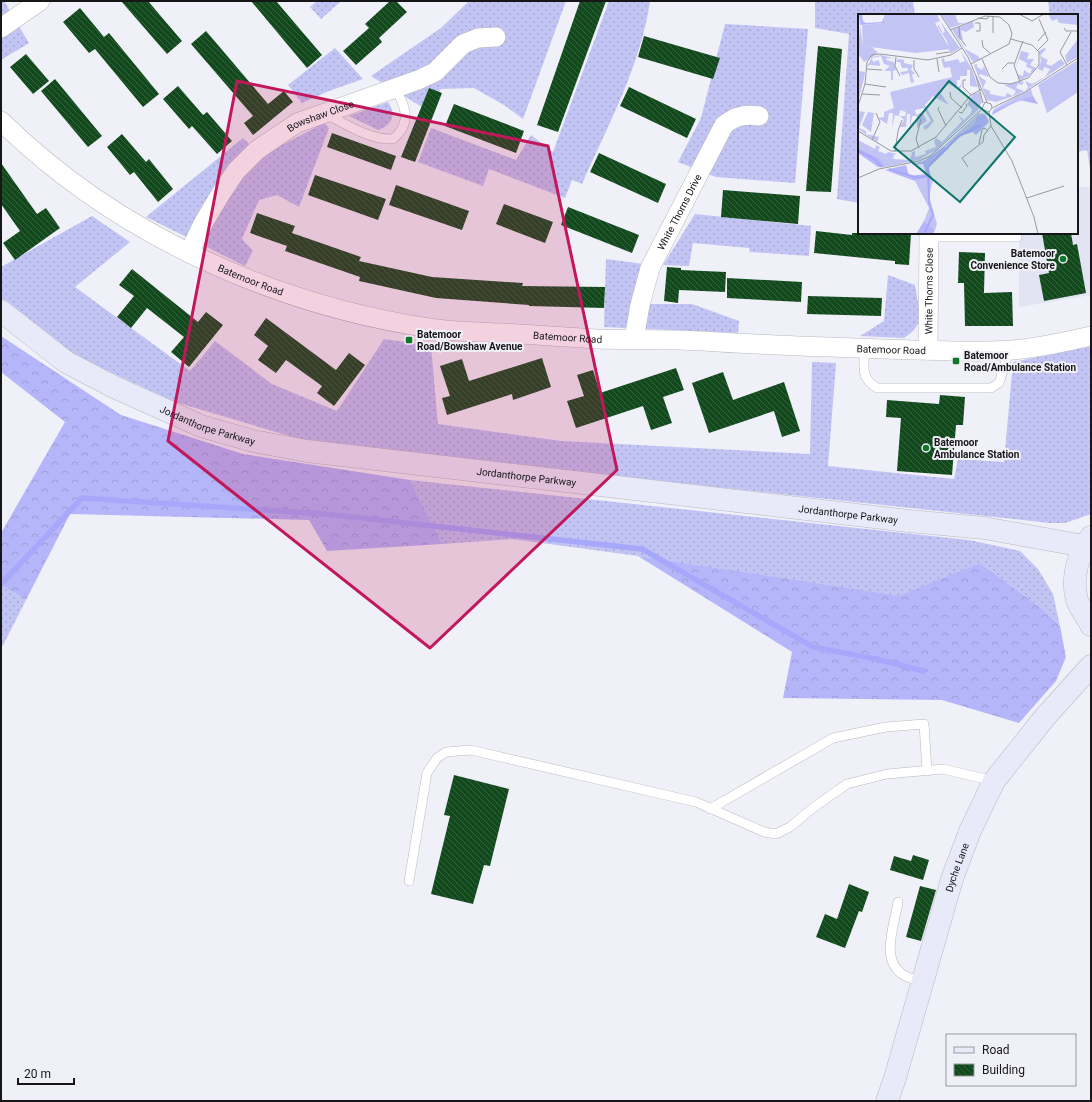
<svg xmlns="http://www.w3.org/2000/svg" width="1092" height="1102" font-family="Roboto,sans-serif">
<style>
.built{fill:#e2e3f3}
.grass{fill:url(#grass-dots)}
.forest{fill:url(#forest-crowns)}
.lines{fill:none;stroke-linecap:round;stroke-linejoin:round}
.stream{stroke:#a7a8fb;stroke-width:5.5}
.building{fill:url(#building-back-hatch)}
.lane-casing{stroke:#b8b8c1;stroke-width:10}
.street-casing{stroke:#b8b8c1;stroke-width:20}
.secondary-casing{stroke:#b8b8c1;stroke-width:23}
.lane{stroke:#fff;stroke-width:9}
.street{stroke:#fff;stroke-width:19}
.secondary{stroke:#e9eaf9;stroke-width:22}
.marked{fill:#c2185b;fill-opacity:0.2;stroke:#c2185b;stroke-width:3;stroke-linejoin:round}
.poi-dot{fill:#0f7628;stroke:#f0f0f9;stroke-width:1.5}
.labels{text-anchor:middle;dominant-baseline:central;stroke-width:4;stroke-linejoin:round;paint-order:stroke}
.street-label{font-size:10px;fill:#161619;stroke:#f0f0f9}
.poi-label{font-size:10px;font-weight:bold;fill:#161619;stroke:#f0f0f9;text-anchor:start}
.inset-river{fill:none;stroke:#a7a8fb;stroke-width:2}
.inset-road{fill:none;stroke:#99999f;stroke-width:1}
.view{fill:#0f766e;fill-opacity:0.15;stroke:#0f766e;stroke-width:2}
.inset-edge{fill:none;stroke:#161619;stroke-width:2}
</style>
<defs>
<pattern id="grass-dots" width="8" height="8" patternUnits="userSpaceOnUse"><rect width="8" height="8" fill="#c2c4f4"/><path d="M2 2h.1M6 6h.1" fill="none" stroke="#a6a8d1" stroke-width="1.8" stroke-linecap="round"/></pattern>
<pattern id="forest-crowns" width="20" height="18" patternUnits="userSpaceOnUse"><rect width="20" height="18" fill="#b5b6f9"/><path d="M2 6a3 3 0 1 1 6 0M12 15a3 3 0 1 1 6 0" fill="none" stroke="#9b9cd5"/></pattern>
<pattern id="building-back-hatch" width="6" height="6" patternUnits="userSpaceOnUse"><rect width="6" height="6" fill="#134a1d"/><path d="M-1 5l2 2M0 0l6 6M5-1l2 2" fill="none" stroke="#34603c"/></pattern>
</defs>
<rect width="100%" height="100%" fill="#f0f0f9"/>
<!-- built -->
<path class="built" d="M1077,187H1091V295L1019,307V233H1077Z"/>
<!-- grass -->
<g class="grass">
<path d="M1,1H4L29,43L1,60Z"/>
<path d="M317,1H341L321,19L310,7Z"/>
<path d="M469,1H566L523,119L504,105L474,88L441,89L427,110L371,76L441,28Z"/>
<path d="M609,1H650C641,65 608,125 582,184L572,180L565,198L489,169L483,186L418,162L431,128L516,160L531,135L553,152Z"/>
<path d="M815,1H913L915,15H859V203L837,199L849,34L815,28Z"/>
<path d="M1048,1H1091V175L1087,150L1077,152V15H1050Z"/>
<path d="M725,24L808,29L795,183L716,177L678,162L701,118Z"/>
<path d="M335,48L363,79L329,91L302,103L288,85Z"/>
<path d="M388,102C397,115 392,125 378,130L349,116Z"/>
<path d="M324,123L329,128L299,207L277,195L259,200L242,239L253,251L245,266L146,217L243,138L263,158L280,146Z"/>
<path d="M695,214L811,226L809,256L750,252L749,248L693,243L689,266L663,265Z"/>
<path d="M92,216L130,242L75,287L190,371L215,341L272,384L337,411L384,339L431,346L438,424L561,441L810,454L812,362L836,363L828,466L954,479L958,459L1004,462L1013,362L1091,346V514L1065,523H1050L437,457L306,441L175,402L73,355L1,300V267Z"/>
<path d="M606,259L644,264L649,304H692L739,321L738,333L604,327Z"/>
<path d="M888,275L915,285L921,320L913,331L904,338L860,336L884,321Z"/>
<path d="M410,480L969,540L1020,551L1038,569L1053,594L1060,626L1041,608L980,563L900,597L638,556L512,539L442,544Z"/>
<path d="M1,585L26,600L1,649Z"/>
</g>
<!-- forest -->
<g class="forest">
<path d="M1,336L121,415L243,454L410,480L442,544L327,551L309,520L70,514L26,600L1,585V533L65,422L1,372Z"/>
<path d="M638,556L899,596L980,563L1041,608L1060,626L1066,657L1056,681L1019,723L942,700L783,698L792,652Z"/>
</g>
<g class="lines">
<!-- stream -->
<path class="stream" d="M1,584L82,498L325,514L642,549L813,647L876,659L924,671"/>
</g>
<!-- building -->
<g class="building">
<path d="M121,1H148L182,41L167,54Z"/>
<path d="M251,1H276L322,55L307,68Z"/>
<path d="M390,1H396L407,12L379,38L382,42L356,65L343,51L369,28L365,24Z"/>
<path d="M580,1H606L558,132L537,125Z"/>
<path d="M80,8L104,37L109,33L159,94L143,107L95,49L89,53L63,22Z"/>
<path d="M206,31L268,104L284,91L293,102L253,135L244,123L253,116L191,44Z"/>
<path d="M644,36L720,58L713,79L638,57Z"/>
<path d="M818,46L842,49L831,192L806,191Z"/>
<path d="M26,54L49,81L33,94L10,67Z"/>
<path d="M55,79L102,136L88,147L41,91Z"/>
<path d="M178,86L203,115L207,112L232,141L217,154L192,126L189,129L163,99Z"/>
<path d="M629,87L696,119L687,138L620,106Z"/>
<path d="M429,88L442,93L415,162L401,157Z"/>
<path d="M454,104L524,131L516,153L445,126Z"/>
<path d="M332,133L396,156L391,170L327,147Z"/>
<path d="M122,134L146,162L149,159L173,189L158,202L134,172L130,175L107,147Z"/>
<path d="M599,153L666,184L658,203L590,172Z"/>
<path d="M1,163L37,214L46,208L60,228L15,260L3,243L20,231L1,204Z"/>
<path d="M315,175L386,199L378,220L308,195Z"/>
<path d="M396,185L469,211L462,230L389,205Z"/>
<path d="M723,190L800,196L798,224L721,217Z"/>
<path d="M504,204L553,222L545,243L496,224Z"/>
<path d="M568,207L639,235L632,253L561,225Z"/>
<path d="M257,213L295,226L292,233L361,257L359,261L432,277L523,283L522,286L605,287L604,308L529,306V305L436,298L359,281L360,277L285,251L287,246L250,233Z"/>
<path d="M816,231L852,235V233H911L909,265L895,264V261L814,253Z"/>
<path d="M1042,233H1071L1073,245L1077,244L1086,293L1044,301L1039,275L1049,273Z"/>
<path d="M959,252L985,253L984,293L1012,292L1013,326H965L964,283H958Z"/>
<path d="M667,267L681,268V270L726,272L725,292L679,290L678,303L664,301Z"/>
<path d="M132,269L198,322L206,312L223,325L189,367L171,352L184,337L147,308L131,328L117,317L134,296L119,285Z"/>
<path d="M727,278L802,282L801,302L727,298Z"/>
<path d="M808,296L882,298L881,316L807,314Z"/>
<path d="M266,318L336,370L349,353L365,365L334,406L317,393L322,386L286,360L276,373L258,360L268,346L254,335Z"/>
<path d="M542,358L551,387L513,400L512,394L447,415L442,398L450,396L440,366L462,359L469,381Z"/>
<path d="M676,368L684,390L663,397L672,423L651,430L643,406L576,428L567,401L584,396L577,375L593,370L600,393Z"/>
<path d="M723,372L733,400L784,382L800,431L782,437L774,411L709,433L692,383Z"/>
<path d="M940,395L965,397L963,425H956L952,475L897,471L901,418L886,417L887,400L939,404Z"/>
<path d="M454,775L509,789L490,866L484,865L473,904L431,894L450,816L444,815Z"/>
<path d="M913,855L929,860L923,880L890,870L894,856L911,861Z"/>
<path d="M849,884L869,892L862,912L859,911L845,948L816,937L825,914L837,919Z"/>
<path d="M920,886L936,890L921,941L906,937Z"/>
</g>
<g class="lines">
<!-- lane casing -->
<g class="lane-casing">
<g id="lane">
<path d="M326,114C346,124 369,140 393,139C412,123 406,107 395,88"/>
<path d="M929,237H1017"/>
<path d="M865,349C864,366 860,378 877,388H991L999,383L1009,351"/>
<path d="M710,809L833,738L886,727L924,724L927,771"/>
<path d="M409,881L427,773L437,758L446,752L471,750L696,802L764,832L776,834L790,827L814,807L847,784L887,774L943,769L994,781"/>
<path d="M898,902C895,923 880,959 902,974C908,978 916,980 922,982"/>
</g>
</g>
<!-- street casing -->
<g class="street-casing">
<g id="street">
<path d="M1,28L40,1"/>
<path id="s1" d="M1,121C117,235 276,306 436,329C459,332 482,332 505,333C536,335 566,337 597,339C637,340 678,339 718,342C783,346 848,348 914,350C946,350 980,353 1012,350C1039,348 1065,342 1091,336"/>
<path id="s2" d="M189,253L204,222L220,195L236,171L257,150L297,123L418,80L435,72L463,44L478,38L496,37"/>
<path id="s3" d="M634,339L640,305L650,268L724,125C735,116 745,114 759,116"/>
<path id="s4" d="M928,350L929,233"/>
</g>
</g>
<!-- secondary casing -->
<g class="secondary-casing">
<g id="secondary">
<path id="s5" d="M1,311L66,362L114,387L201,426L253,441L307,451L909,521L984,528L1084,546"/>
<path d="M1091,537C1078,553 1071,579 1077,600C1080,608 1087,617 1091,625"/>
<path id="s6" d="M887,1101L895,1078L952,879L970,831L994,781L1045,717L1091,666"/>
</g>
</g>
<!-- lane -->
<use href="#lane" class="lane"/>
<!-- street -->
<use href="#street" class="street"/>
<!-- secondary -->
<use href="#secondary" class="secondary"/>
</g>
<!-- marked area -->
<path class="marked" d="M237,81L548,146L617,470L430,648L168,441Z"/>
<!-- markers -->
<g class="poi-dot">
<circle cx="1063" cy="259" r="4"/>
<rect x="405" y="336" width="8" height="8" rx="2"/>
<rect x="952" y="357" width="8" height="8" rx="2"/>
<circle cx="926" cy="448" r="4"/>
</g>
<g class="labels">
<!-- street labels -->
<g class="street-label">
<text stroke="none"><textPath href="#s2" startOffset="197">Bowshaw Close</textPath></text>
<text stroke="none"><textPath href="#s3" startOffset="136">White Thorns Drive</textPath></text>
<text stroke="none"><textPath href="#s1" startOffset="298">Batemoor Road</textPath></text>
<text stroke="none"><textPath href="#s4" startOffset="59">White Thorns Close</textPath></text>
<text stroke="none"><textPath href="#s1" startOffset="622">Batemoor Road</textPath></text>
<text stroke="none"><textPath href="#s1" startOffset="946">Batemoor Road</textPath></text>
<text stroke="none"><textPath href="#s5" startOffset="238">Jordanthorpe Parkway</textPath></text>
<text stroke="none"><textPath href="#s5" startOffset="562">Jordanthorpe Parkway</textPath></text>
<text stroke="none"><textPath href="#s5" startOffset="886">Jordanthorpe Parkway</textPath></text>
<text stroke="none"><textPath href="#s6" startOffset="244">Dyche Lane</textPath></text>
</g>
<!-- poi labels -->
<g class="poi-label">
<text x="1055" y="253" text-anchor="end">Batemoor<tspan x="1055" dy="12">Convenience Store</tspan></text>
<text x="417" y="334">Batemoor<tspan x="417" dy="12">Road/Bowshaw Avenue</tspan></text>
<text x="964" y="355">Batemoor<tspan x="964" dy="12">Road/Ambulance Station</tspan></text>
<text x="934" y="442">Batemoor<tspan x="934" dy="12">Ambulance Station</tspan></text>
</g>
</g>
<!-- overview -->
<g transform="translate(858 14)">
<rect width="220" height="220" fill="#f0f0f9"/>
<path d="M83,0H97L100,9H107L92,14ZM190,0H220V11L201,9L199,5L194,7ZM115,7L116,13L108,18L103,16L105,26L101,25L107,35L120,42L122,45L115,48L94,16ZM83,8L102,34L92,40L89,27L80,13V10L85,19L87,18ZM2,11L5,32L14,33L20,39L6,48L0,40ZM220,25V43L209,49L207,42ZM186,34L188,35L182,42L190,46L188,50L193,52L203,45L207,50L168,76L170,73L167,67L174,70L187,63L192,55L186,53L185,57L180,55L183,47L181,37ZM103,37L114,55L120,73L112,72V56H109V62H102V66H99V73L102,72L104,67L102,76L88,69L85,72L81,77L91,91L75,82L67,91L76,107L71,113L67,116L65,113L73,107L66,94L57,96L58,101L64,98L69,107L59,114V102H54L52,114V100H49L48,113H42L46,106L42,102H47L48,98L42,96L41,102L37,101L34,114L35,99H31L29,110L20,104L26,103V98L36,94L32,78L94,63L92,53L86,54L83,45L86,44L87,48L100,45L102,49L107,47ZM163,37L171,39L169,45H176L172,51L178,54L171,62L162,66L159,60L165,62L166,56L172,60L174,55L168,53L169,49L161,45L157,55ZM23,41L37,45L29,44L28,46L36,48L38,56L35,57V66H33V57H26L32,52L26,50L23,42L14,44L15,48L21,46L22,52L12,51L9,53L14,43ZM40,45L46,46V49L55,51L53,56L57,59L54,61L56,68L53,69L51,59L44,61L42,58L50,57V54H44L42,48H38ZM119,50V53L124,56L126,52L131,63L122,60L121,62L128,67L125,74L132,77V80L147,83L149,79L155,82L158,77L146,71L166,67L164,71L160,70L158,74L166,77L156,82L138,88L129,86L116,51ZM1,57L7,58L6,64L0,88ZM173,75L175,82L135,97L136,95ZM122,78L124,88L120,96L78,136L61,146L27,153L21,145L0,134V126L17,135L18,131L22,133L20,137L28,140L30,138L39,140L36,141L35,145L52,146L54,138L57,137V143L68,140L67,137L78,133L76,127L78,124L84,128L104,107L100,101L106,106L113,99L114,95L109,90L115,80ZM0,97L7,98L1,114L8,117V120L21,123L19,128L0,115ZM10,98L16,99L13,118L4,111ZM121,99L127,100L91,133L86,132ZM73,161L75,166L71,182L79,210L77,216L66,207L71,194L57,167Z" fill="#c2c4f4"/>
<path d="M1,0H4L5,7L8,9L24,8L27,0L26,9L2,11ZM175,82L180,90L161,86L134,101L135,97L161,86ZM127,100L131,108L118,121L115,118L102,122L117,109L119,102ZM86,132L91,134L70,154L73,161L57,167L27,156L48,151L51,162L68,160L65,150L53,151L67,146ZM0,134L22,145L27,153H20L0,139ZM66,207L77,216L75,220H58Z" fill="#b5b6f9"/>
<path d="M27,0H79L82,7L77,9L92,35L58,39L5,32L4,11L26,9ZM220,46V78L189,99L180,71Z" fill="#c2c4f4"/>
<path class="inset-river" d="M0,137L15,144L24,153M31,155L60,164L70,162M66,220L75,201L71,188L70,153L101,122L123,111"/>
<path class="inset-road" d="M82,0L110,43L129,88M161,0L174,7L186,0M120,4L129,5L131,2M117,9H122V17H118M0,10V28M101,13L102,24L108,32M206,14L208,17H219M92,16L127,2L142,3L151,11L154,20L151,30L113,50M135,19V2M124,26L125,33L132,39M180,27L188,18M180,36L190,26L181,5M78,40L91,38M38,43L37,52L42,62M79,45L81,58M124,45L132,63L140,69L153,70L170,64L181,51V38L174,31L153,25M56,46V55L61,63M209,51L202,38L213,18M8,55L24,56M144,55L150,49H156M118,62L125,89M108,66H105V73L113,81M162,68L156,51L165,27M7,70L28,73M92,78L93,84L104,94M4,80L22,81M0,92L7,70L9,48L14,41L22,40L70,46L93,41L104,34M81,93L80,95L88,112M134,94L167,78L220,44M101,98L104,99L109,92L108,90M131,98L124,95L127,88L133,90L134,94L131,98L133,112L154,147L176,203L180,220M0,117L33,137H53L78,123L113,81L124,75M14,126L22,108L18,99M121,130L124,116L126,114L129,116M61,134L58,125L63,105M37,138L40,117L44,106M110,153L104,144L125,128L126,121L133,112M0,164L21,155L61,147L72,142L124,95M169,184L206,172"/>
<path class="view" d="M91,67L157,123L102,188L36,133Z"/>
<rect width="220" height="220" class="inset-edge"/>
</g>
<!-- border -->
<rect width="1092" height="1102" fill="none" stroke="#161619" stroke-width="4"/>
<!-- legend -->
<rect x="946" y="1034" width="130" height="52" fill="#f0f0f9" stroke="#99999f"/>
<rect x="954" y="1047" width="20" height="6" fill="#e9eaf9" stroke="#99999f"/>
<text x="982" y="1054" font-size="12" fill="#161619">Road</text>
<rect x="954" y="1064" width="20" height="12" fill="url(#building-back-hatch)" stroke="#99999f"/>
<text x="982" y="1074" font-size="12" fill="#161619">Building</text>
<!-- scale -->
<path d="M18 1078v6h56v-6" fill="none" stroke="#161619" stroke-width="2"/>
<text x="24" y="1078" font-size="12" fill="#161619" stroke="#f0f0f9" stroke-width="3" paint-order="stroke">20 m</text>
</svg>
